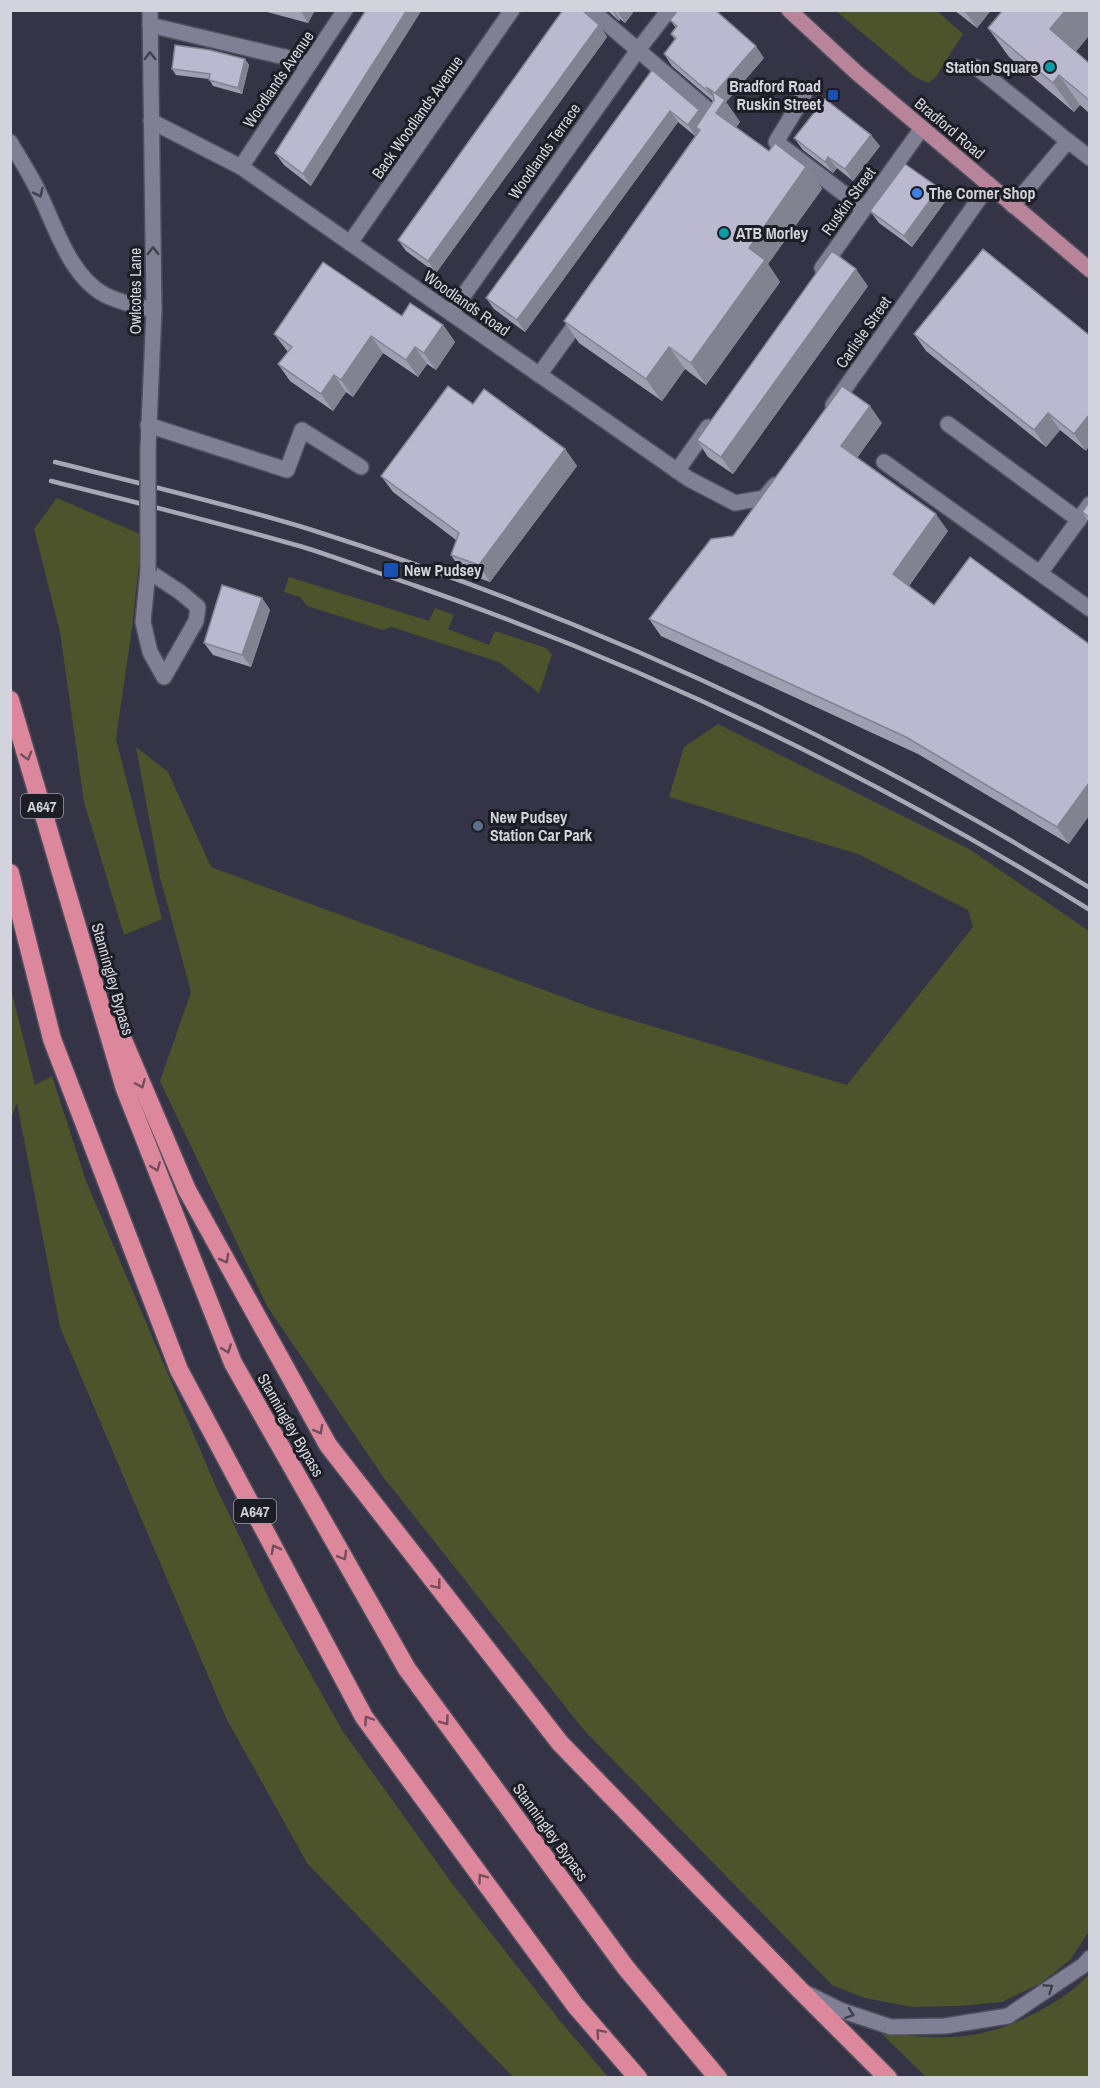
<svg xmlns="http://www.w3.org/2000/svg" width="1100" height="2088" font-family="'Archivo Narrow',sans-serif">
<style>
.green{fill:#4d542b}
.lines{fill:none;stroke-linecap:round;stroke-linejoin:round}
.minor-casing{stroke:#504f5e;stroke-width:18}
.major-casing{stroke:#504f5e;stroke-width:18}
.highway-casing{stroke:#504f5e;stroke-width:21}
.minor{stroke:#807f94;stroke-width:15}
.major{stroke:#b88499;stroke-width:15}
.highway{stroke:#dd879c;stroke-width:18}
.rail{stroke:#a8a8b5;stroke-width:4.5}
.minor-bridge-casing{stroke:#504f5e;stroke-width:18;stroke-linecap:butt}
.minor-bridge{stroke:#807f94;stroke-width:15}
.wall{fill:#a09fb2}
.shaded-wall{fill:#828291}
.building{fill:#bab9cf;stroke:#828291;stroke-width:1.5}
.oneway{stroke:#403f4c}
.oneway2{stroke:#734d5b}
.culture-dot{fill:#0f9aa8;stroke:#1d1d25;stroke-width:2}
.transit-dot{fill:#1a4fb4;stroke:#1d1d25;stroke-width:2}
.shop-dot{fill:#3f7fe0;stroke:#1d1d25;stroke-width:2}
.service-dot{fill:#5c6f8a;stroke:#1d1d25;stroke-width:2}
.labels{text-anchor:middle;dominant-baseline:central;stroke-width:6;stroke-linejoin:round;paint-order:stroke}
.shield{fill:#1d1d25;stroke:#9c9ca6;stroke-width:1.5}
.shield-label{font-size:15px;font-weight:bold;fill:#d3d3de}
.poi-label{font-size:16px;font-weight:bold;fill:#d3d3de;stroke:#1d1d25;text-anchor:start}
.street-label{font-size:16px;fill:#d3d3de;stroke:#1d1d25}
</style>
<rect width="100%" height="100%" fill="#353446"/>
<!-- green -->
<g class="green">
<path d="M836,11H937L963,34L935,78L928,83L915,77Z"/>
<path d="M57,498L142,535L132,628L116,739L162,919L124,935L84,802L60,632L34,529Z"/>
<path d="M289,577L429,621L435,608L454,615L448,629L489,645L495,631L546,648L552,654L539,693L499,662L392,627L383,630L307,606L300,597L284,592Z"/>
<path d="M718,724L969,849L1089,931V1931L1070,1960L1041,1983L1002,2002L958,2006L912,2007L865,1998L832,1985L583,1729L384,1478L267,1306L160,1081L191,992L160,877L136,747L168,772L211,867L598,1010L847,1085L973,927L968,910L858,854L669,797L684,747Z"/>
<path d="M11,989L35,1085L52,1076L86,1181L216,1487L271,1603L342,1730L454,1886L560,2021L608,2077H513L307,1863L226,1718L60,1327L17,1103L11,1119Z"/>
<path d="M1089,1974V2077H926L879,2031C942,2042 984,2041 1041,2010C1059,2000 1076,1989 1089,1974Z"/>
</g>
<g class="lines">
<!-- minor casing -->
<g class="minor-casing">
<g id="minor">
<path d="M591,10L720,120L718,123"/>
<path d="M150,25L310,63"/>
<path d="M976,67L1068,141L1013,206"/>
<path d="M804,96L776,142L864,209"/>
<path d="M151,121L241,167L689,479L735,503L764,498L775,485"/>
<path d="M1068,141L1090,158"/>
<path d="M10,142C20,159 32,177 40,195C56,228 70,276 105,295C121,303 137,306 154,310"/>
<path d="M241,167L345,10"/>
<path d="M350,243L512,10"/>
<path d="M822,268L922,128"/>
<path d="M451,313L638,50L669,10"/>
<path d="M539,375L583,314"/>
<path d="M833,405L989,185"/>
<path d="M948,424L1079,520"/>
<path d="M148,425L287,470L302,430L361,467"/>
<path d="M148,449L154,310L150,10"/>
<path d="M884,462L1090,609"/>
<path d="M677,471L708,427"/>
<path d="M148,571L180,592L198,607L196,621L164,677L150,652L143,622Z"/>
<path d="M1040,573L1090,504"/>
<path d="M808,1994L840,2010L891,2027L945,2026L1008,2016L1084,1965L1090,1958"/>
</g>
</g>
<!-- major casing -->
<g class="major-casing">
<path id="major" d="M789,10L857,73L1090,270"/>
</g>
<!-- highway casing -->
<g class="highway-casing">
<g id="highway">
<path d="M10,700L125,1089L233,1363L407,1669L626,1968L718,2078"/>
<path d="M10,873L52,1039L179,1370L364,1717L575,2005L638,2078"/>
<path d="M117,1026L187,1190L328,1445L560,1743L798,1988L888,2078"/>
</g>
</g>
<!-- minor -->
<use href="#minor" class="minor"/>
<!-- major -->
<use href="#major" class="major"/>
<!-- highway -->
<use href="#highway" class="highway"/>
<!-- rail -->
<g class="rail">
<path d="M55,462C141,484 228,504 312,530C584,616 847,738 1090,888"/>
<path d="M51,481C135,502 220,523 303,547C341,559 378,573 416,586C651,668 878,778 1090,910"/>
</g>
<!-- minor-bridge casing -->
<g class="minor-bridge-casing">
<path id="minor-bridge" d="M148,571V449"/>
</g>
<!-- minor-bridge -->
<use href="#minor-bridge" class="minor-bridge"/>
</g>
<!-- wall -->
<g class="wall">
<path d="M260,10H315L308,23Z"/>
<path d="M366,10L311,186L284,165L275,153Z"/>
<path d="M607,10H635L625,23L620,19L619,21Z"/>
<path d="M954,10H991L977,28Z"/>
<path d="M670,20L764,58L726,102L740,122L736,127L769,151L806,167L822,189L768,264L780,282L706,385L685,369L662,401L579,343L564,321L695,136L678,122L525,332L494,309L486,298L652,70L703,116L713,101L672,66L664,54L675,40L671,34L676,28Z"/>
<path d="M599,25L607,37L436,273L406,251L398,240Z"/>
<path d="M988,28L1076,52L1089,63V113L1080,105L1074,112L1009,57Z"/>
<path d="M245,59L249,65L242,94L213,86L209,79L176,75L172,69Z"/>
<path d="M794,138L880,146L853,181L837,168L833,173L803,150Z"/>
<path d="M947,199L912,247L879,223L870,211Z"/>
<path d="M983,249L1086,451L1060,430L1046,447L926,351L914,334Z"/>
<path d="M868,286L733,474L708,457L697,440Z"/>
<path d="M402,316L443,325L455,342L436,370L427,364L418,377L383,353L353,397L346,392L333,411L290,381L278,364L288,352L274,334Z"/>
<path d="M473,404L565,449L577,466L490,582L462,572L451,555L456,540L393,492L381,476Z"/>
<path d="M882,423L857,458L948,531L909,586L1069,844L918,754L661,636L649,619L733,536Z"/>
<path d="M1089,502V522L1082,512Z"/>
<path d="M262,598L270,610L251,667L213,655L204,643Z"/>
</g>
<!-- shaded-wall -->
<g class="shaded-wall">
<path d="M300,10H315L308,23Z"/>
<path d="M407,10H422L311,186L303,174Z"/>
<path d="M612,10H614L620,19L619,21Z"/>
<path d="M618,10H635L625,23L617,11Z"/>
<path d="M964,10H991L977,28Z"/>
<path d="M1066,10H1089V36L1070,59L1050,29Z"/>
<path d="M599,25L607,37L436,273L428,261Z"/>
<path d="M756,46L764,58L726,102L740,122L731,135L716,113L720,107L713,96L720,107L714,95Z"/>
<path d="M245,59L249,65L242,94L238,88Z"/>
<path d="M1059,75L1080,105L1074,112L1053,83Z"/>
<path d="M699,110L707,122L696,127L700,132L696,137L688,125Z"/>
<path d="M670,111L678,122L525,332L517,320Z"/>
<path d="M871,135L880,146L853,181L845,169Z"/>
<path d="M828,157L837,168L833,173L825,162Z"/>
<path d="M806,167L822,189L768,264L780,282L706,385L691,363L749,248Z"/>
<path d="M939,188L947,199L912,247L904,236Z"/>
<path d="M856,269L868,286L733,474L721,457Z"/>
<path d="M443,325L455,342L436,370L424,353Z"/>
<path d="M371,336L383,353L353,397L341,380Z"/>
<path d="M415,347L427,364L418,377L406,360Z"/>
<path d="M669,347L685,369L662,401L646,379Z"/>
<path d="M334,375L346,392L333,411L321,394Z"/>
<path d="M870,406L882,423L853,463L841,446Z"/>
<path d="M1048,413L1060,430L1046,447L1034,430Z"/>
<path d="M1089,415V446L1086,451L1074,434Z"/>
<path d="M565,449L577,466L490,582L479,565Z"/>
<path d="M936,514L948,531L905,591L893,574Z"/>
<path d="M262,598L270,610L251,667L242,655Z"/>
<path d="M1089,783V816L1069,844L1057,827Z"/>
</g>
<!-- building -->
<g class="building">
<path d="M366,10H407L303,174L275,153Z"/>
<path d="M563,10H582L599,25L428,261L398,240Z"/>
<path d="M678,10H715L756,46L715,93L706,87L713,96L664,54L676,38L671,34L677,26L670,20Z"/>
<path d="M1003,10H1066L1050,29L1089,63V100L1059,75L1053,83L988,28Z"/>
<path d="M175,45L210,50L245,59L238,88L209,80L210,74L172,69Z"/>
<path d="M652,70L699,110L688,125L670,111L517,320L486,298Z"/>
<path d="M706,87L725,100L716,113L769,151L775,143L806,167L749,248L765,260L691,363L669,347L646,379L564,321L700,130L696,127L714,100L713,94Z"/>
<path d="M825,99L871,135L845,169L828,157L825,162L794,138Z"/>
<path d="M905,164L939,188L904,236L870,211Z"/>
<path d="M983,249L1089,335V415L1074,434L1048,413L1034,430L914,334Z"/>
<path d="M832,251L856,269L721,457L697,440Z"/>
<path d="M323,262L402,316L410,303L443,325L424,353L415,347L406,360L371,336L341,380L334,375L321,394L278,364L292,347L274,334Z"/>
<path d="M448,386L473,404L484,389L565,449L479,565L451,555L459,533L381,476Z"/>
<path d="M842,386L870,406L841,446L936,514L893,574L934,605L970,557L1089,644V783L1057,827L906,737L649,619L711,539L733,536Z"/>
<path d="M1089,502V517L1082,512Z"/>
<path d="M222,585L262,598L242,655L204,643Z"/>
</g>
<!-- one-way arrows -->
<defs><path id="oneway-chevron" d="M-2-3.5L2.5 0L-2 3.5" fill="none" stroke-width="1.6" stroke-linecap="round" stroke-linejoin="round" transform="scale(1.5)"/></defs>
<g class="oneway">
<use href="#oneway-chevron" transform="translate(150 56) rotate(-91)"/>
<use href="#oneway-chevron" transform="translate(39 193) rotate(64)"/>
<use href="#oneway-chevron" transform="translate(153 251) rotate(-91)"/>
<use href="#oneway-chevron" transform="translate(1049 1988) rotate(-34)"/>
<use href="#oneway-chevron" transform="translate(850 2014) rotate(19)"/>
</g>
<g class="oneway2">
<use href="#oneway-chevron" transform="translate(27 756) rotate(74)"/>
<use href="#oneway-chevron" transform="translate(141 1084) rotate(67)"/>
<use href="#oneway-chevron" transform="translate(156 1167) rotate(69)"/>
<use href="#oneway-chevron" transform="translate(225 1259) rotate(61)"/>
<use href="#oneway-chevron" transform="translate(227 1349) rotate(69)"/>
<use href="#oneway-chevron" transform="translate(319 1430) rotate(61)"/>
<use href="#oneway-chevron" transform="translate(275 1549) rotate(-118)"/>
<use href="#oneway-chevron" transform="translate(343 1556) rotate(60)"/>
<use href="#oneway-chevron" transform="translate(437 1585) rotate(52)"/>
<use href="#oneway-chevron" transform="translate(368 1720) rotate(-124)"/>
<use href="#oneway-chevron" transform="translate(445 1721) rotate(54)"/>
<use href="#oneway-chevron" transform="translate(482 1878) rotate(-126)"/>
<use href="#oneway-chevron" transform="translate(600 2033) rotate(-131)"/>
</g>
<!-- markers -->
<g class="culture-dot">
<circle cx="1050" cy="67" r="6"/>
<circle cx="724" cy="233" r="6"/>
</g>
<g class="transit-dot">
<rect x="827" y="89" width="12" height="12" rx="3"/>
<rect x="383" y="562" width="16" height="16" rx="3"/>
</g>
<circle class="shop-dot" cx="917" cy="193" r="6"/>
<circle class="service-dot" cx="478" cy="826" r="6"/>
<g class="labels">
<!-- shield labels -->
<g class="shield">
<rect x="21" y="794" width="42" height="24" rx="4.5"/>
<rect x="234" y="1499" width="42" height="24" rx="4.5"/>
</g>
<g class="shield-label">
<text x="42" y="806">A647</text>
<text x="255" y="1511">A647</text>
</g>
<!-- poi labels -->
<g class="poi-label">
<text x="1038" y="67" text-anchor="end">Station Square</text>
<text x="821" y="86" text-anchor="end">Bradford Road<tspan x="821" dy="18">Ruskin Street</tspan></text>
<text x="929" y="193">The Corner Shop</text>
<text x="736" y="233">ATB Morley</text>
<text x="404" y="570">New Pudsey</text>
<text x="490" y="817">New Pudsey<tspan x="490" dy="18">Station Car Park</tspan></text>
</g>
<!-- street labels -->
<g class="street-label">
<text transform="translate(278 79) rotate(-56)">Woodlands Avenue</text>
<text transform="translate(417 117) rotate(-55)">Back Woodlands Avenue</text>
<text transform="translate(950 128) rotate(40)">Bradford Road</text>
<text transform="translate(544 151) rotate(-55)">Woodlands Terrace</text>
<text transform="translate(848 201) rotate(-54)">Ruskin Street</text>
<text transform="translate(135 291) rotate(-90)">Owlcotes Lane</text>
<text transform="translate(467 303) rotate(35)">Woodlands Road</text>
<text transform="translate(863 332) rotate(-55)">Carlisle Street</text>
<text transform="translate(113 979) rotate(74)">Stanningley Bypass</text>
<text transform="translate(291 1425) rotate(60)">Stanningley Bypass</text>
<text transform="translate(551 1832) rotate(54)">Stanningley Bypass</text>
</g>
</g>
<!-- border -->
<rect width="1100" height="2088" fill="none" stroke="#d3d3de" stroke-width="24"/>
</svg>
